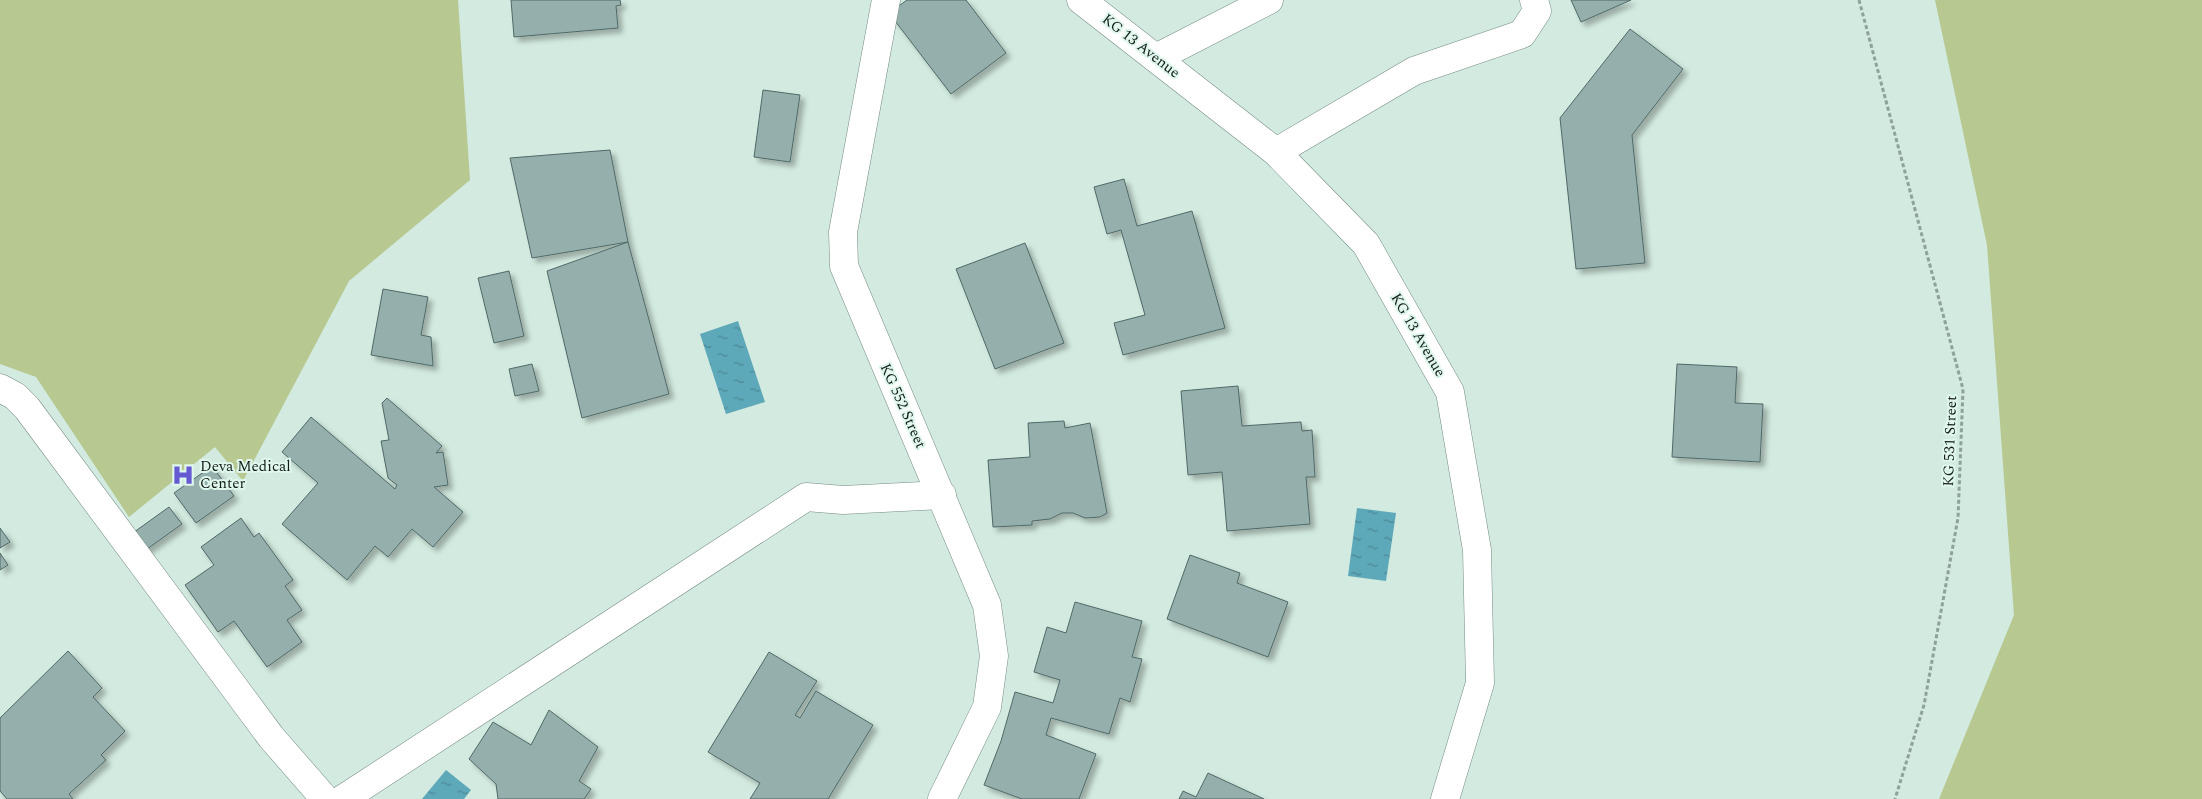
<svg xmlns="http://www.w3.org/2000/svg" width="2202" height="799" font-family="Spectral,serif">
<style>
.grass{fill:#b7c890}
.water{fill:url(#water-ripples)}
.building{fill:#95afad;stroke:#506967;filter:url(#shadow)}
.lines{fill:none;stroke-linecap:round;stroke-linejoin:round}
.minor-casing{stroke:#768c83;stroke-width:29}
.path{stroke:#8fa299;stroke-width:3;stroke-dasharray:4 2.5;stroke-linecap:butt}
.minor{stroke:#fff;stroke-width:28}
.labels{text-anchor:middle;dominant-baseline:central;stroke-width:4;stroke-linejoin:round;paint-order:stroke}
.street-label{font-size:15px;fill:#141c19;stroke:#dff7ec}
.poi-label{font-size:15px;fill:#141c19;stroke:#dff7ec;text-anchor:start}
</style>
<defs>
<pattern id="water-ripples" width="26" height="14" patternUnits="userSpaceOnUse" patternTransform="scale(1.25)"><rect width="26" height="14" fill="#5da8b9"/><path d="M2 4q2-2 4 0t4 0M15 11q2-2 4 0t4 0" fill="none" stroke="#4c8896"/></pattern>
<filter id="shadow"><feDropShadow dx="4.5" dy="4.5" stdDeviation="2.5" flood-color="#0004"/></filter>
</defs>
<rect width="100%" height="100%" fill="#d2eadf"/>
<!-- grass -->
<g class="grass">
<path d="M0,0H458L470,180L349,281L243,481L215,447L129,517L36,377L0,364Z"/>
<path d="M1935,0H2202V799H1939L2014,615L1987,245Z"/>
</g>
<!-- water -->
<g class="water">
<path d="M738,321L765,402L726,414L700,334Z"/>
<path d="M1357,508L1396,513L1386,581L1348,576Z"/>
<path d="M446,770L471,790L464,799H422Z"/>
</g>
<!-- building -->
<g class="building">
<path d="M511,0H620L621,5L616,6L618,28L514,37Z"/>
<path d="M907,0H966L1006,53L951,94L889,13Z"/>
<path d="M1571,0H1631L1581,22Z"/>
<path d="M1630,29L1683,69L1632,135L1645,263L1576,269L1560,118Z"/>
<path d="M763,90L800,95L790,162L754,157Z"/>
<path d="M610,150L628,242L532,258L510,158Z"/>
<path d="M1124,179L1137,226L1192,211L1225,328L1123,355L1114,323L1145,315L1121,230L1107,234L1094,187Z"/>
<path d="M628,242L669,394L582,418L547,271Z"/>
<path d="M1025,243L1064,343L995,369L956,269Z"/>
<path d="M509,271L524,336L494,343L478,278Z"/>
<path d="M383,289L428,297L421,335L431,337L433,366L371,355Z"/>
<path d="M532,364L539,391L515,396L509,369Z"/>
<path d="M1677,364L1737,367L1735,403L1763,404L1760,462L1672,457Z"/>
<path d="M1238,386L1242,426L1301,422L1302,431L1312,430L1315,477H1306L1310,524L1227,531L1222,472L1188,475L1181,391Z"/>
<path d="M387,398L442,446L436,453L443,452L448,485L434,487L463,512L433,547L412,529L388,557L375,546L347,580L282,524L318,483L282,452L311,417L395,489L397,485L388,478L381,441L389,440L382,403Z"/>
<path d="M1064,421L1065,428L1090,423L1107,513L1100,517L1085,518L1073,513H1062L1050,519L1032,521V525L993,527L988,460L1030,457L1028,423Z"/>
<path d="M212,466L234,496L196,523L174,493Z"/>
<path d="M169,507L182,524L143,552L130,535Z"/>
<path d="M241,518L254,537L259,533L293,580L285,586L302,610L287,620L302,642L267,667L234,621L218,632L185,585L214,565L201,547Z"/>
<path d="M0,528L10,542L0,548Z"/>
<path d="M0,553L8,565L0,570Z"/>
<path d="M1190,555L1240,573L1237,583L1288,602L1268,657L1167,619Z"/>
<path d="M1075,602L1142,621L1132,657L1142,659L1130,702L1120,698L1109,734L1051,718L1046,735L1096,754L1079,799H1022L984,785L1001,741L1015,692L1053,703L1060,680L1034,672L1047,627L1066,633Z"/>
<path d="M68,651L102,688L93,697L125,731L101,755L106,760L69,794L73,799H7L0,791V718Z"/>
<path d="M769,652L817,681L795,715L800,718L816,691L873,725L828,799H750L760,783L708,752Z"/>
<path d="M549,710L598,747L579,781L591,789L584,799H498L496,784L469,759L493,722L531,745Z"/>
<path d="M1208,773L1264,799H1179L1183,791L1196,797Z"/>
</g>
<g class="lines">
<!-- minor casing -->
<g class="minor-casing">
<g id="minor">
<path d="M886,0L843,232L844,266L987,605L994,656L987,707L942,799"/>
<path d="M1081,0L1276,152L1366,244L1450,392L1477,550L1480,683L1445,799"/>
<path d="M1156,58L1269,0"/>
<path d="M1276,152L1414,71L1522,34L1537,11L1534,0"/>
<path d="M0,388L15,396L27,408L271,737L325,799"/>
<path d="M343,799L806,497L843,500L942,495"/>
</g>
</g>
<!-- path -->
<path class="path" d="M1859,0L1963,389L1958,518L1924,705L1895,799"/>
<!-- minor -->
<use href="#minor" class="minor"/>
</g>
<!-- icons -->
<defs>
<g id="hospital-bare" transform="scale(1.725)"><path d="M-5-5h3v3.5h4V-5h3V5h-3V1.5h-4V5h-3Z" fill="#665ad3" stroke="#dff7ec" stroke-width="2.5" paint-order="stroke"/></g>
</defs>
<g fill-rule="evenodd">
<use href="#hospital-bare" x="183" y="475"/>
</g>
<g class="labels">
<!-- street labels -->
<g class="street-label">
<text transform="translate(1141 46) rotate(38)">KG 13 Avenue</text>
<text transform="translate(1418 335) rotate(60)">KG 13 Avenue</text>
<text transform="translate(903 406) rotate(66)">KG 552 Street</text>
<text transform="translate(1950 441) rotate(-88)">KG 531 Street</text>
</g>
<!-- poi labels -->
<g class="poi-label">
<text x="200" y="466">Deva Medical<tspan x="200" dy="17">Center</tspan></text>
</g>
</g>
</svg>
